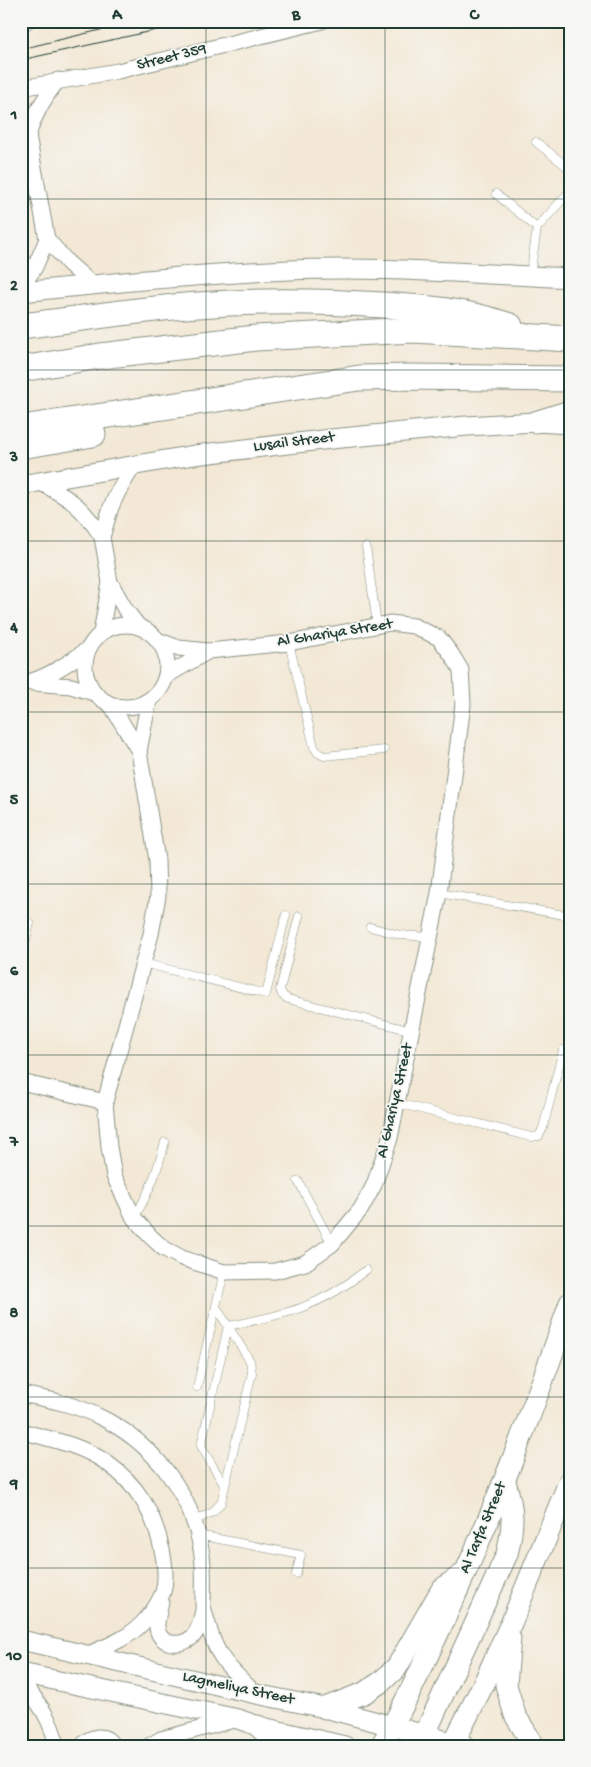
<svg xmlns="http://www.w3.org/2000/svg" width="591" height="1767" font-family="'Gochi Hand',sans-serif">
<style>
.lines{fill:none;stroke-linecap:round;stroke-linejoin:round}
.service-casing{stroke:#899284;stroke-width:9}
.minor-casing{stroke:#899284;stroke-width:17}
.tertiary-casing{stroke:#899284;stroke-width:21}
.secondary-casing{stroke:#899284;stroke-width:23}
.trunk-casing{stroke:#899284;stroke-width:27}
.service{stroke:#fff;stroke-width:8}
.minor{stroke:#fff;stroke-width:15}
.tertiary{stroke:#fff;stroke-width:19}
.secondary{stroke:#fff;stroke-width:21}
.trunk{stroke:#fff;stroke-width:25}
.tram{stroke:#1f3d34;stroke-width:1}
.grid{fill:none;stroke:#1f3d34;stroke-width:1;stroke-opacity:0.55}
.labels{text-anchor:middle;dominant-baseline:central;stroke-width:4;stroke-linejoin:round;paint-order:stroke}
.street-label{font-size:16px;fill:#1f3d34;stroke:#f6f6f2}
.neatline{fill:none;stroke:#1f3d34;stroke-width:2}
.grid-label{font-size:16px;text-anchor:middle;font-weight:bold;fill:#1f3d34}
</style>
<rect width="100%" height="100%" fill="#f6f6f2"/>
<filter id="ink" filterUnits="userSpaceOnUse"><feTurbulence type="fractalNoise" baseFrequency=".02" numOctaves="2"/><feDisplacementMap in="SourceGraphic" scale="10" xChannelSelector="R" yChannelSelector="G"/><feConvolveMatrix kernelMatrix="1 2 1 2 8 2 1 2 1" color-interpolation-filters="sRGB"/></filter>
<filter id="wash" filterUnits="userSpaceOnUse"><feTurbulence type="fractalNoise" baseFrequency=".0096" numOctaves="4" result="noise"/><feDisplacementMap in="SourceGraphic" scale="20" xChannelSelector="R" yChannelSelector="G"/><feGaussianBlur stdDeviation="1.12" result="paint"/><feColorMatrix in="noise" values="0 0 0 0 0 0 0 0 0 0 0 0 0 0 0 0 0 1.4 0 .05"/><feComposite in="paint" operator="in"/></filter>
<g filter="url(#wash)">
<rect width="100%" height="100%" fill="#f3e8d5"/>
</g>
<g filter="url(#ink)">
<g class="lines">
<!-- service casing -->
<g class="service-casing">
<g id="service">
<path d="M536,142L570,169"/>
<path d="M496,194L537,228L570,191"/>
<path d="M530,276L537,228"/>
<path d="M366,547L377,625"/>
<path d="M289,643L314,747L318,753L324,756L384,750"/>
<path d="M439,893L570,916"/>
<path d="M299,916L280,989L282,995L288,999L412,1031"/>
<path d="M370,927L400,935L430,937"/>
<path d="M21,960L30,923"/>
<path d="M143,963L266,994L286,915"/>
<path d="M397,1103L531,1137L539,1136L543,1128L563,1050"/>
<path d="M298,1181L332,1244"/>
<path d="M134,1218C150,1191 157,1172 165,1142"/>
<path d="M197,1387L224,1272"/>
<path d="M224,1485L201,1446L228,1326C284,1315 321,1307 366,1270"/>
<path d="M194,1521L213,1512L221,1503L252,1373L250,1361L216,1307"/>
<path d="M198,1535L301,1555L296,1574"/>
</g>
</g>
<!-- minor casing -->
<g class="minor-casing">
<g id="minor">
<path d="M21,23L27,21"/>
<path d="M21,88L118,71L322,21"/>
<path d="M21,124L28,135L47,239L68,263L93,285"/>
<path d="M28,135C35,113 44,97 58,80"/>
<path d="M21,288L35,267L47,239"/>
<path d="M134,465L118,492L111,507L102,537L110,582L125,609L139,627"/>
<path d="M39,482C71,499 82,506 102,537"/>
<circle cx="126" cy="666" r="41"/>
<path d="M101,633L110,582"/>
<path d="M166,676L207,652"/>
<path d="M33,683L71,686L94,693"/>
<path d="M21,684C46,679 69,663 89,648"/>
<path d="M149,700L139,751L157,860L158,896L151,934L105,1102L109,1147L114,1176L134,1218L150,1236L163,1248L182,1258L224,1272L275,1271L305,1263L332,1244L361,1209L374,1185L390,1138L439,893L463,704L461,670L452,655L439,638L414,626L390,623L289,643L208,651L179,648L157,640"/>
<path d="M111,705L139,751"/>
<path d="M21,1082L105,1102"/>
<path d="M21,1394C47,1399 74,1404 98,1416C151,1441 191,1491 201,1549C205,1568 203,1586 203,1605C204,1612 206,1618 208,1624C217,1660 231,1669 256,1694"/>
<path d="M21,1431C50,1439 82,1445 107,1463C138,1485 154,1513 162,1550C165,1564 167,1578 163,1592C160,1600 153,1611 147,1618C132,1637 108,1646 86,1655"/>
<path d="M161,1601C160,1609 156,1621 157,1628C160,1647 184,1647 194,1635C200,1628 201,1619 203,1610"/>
<path d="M21,1680C38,1702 51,1718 57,1746"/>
<path d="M82,1746C90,1736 105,1732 113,1746"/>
<path d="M149,1746L161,1739L238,1719"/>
</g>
</g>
<!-- tertiary casing -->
<g class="tertiary-casing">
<g id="tertiary">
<path d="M21,292C110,283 200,274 289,270C383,266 477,274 570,278"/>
<path d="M21,485L194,455L331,439L467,426L535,422L570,424"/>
<path d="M21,1640L256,1694L325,1708L466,1746"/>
<path d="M21,1673L238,1719L258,1726L345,1746"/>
</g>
</g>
<!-- secondary casing -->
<g class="secondary-casing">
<g id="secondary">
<path d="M535,422L570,411"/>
<path d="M510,1638L506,1685L515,1715L534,1746"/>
<path d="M325,1708L364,1693L381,1682L397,1667L442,1589L460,1576"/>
<path d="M258,1726L280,1746"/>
<path d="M381,1746C410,1696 434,1642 458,1589C500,1496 537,1400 570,1303"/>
<path d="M425,1746L424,1740L425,1734L507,1554C514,1525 514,1510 505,1482"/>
<path d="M452,1746L484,1683L512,1621L570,1480"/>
</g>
</g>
<!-- trunk casing -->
<g class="trunk-casing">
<g id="trunk">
<path d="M21,326C80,319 139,309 198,305C260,300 321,301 383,305C427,308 468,311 510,326"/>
<path d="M21,369L100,356L256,338L414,330L570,339"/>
<path d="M21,428L359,378L413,377L570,379"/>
<path d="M21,446L93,434"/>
</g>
</g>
<!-- service -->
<use href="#service" class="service"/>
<!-- minor -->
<use href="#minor" class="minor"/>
<!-- tertiary -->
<use href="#tertiary" class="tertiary"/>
<!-- secondary -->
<use href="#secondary" class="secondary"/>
<!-- trunk -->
<use href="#trunk" class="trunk"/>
<!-- tram -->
<g class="tram">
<path d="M21,49L138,21"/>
<path d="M21,60L197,21"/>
</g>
</g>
</g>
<!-- grid -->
<path class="grid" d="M206,21V1746M385,21V1746M21,199H570M21,370H570M21,541H570M21,712H570M21,884H570M21,1055H570M21,1226H570M21,1397H570M21,1568H570"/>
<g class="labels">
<!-- street labels -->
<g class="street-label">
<text transform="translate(172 58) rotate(-14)">Street 359</text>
<text transform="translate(294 443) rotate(-7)">Lusail Street</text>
<text transform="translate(335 634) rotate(-9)">Al Ghariya Street</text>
<text transform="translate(396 1101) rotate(-77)">Al Ghariya Street</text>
<text transform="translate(484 1528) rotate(-67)">Al Tarfa Street</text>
<text transform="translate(238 1689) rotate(12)">Lagmeliya Street</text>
</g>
</g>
<!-- margin -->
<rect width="591" height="1767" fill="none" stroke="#f6f6f2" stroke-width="55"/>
<rect x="28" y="28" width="536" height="1712" class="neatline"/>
<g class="grid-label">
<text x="117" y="19">A</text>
<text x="296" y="19">B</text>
<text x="474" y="19">C</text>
<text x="14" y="119">1</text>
<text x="14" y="290">2</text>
<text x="14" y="461">3</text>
<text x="14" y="632">4</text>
<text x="14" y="804">5</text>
<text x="14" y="975">6</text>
<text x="14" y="1146">7</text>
<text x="14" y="1317">8</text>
<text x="14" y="1488">9</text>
<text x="14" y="1660">10</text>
</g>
</svg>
